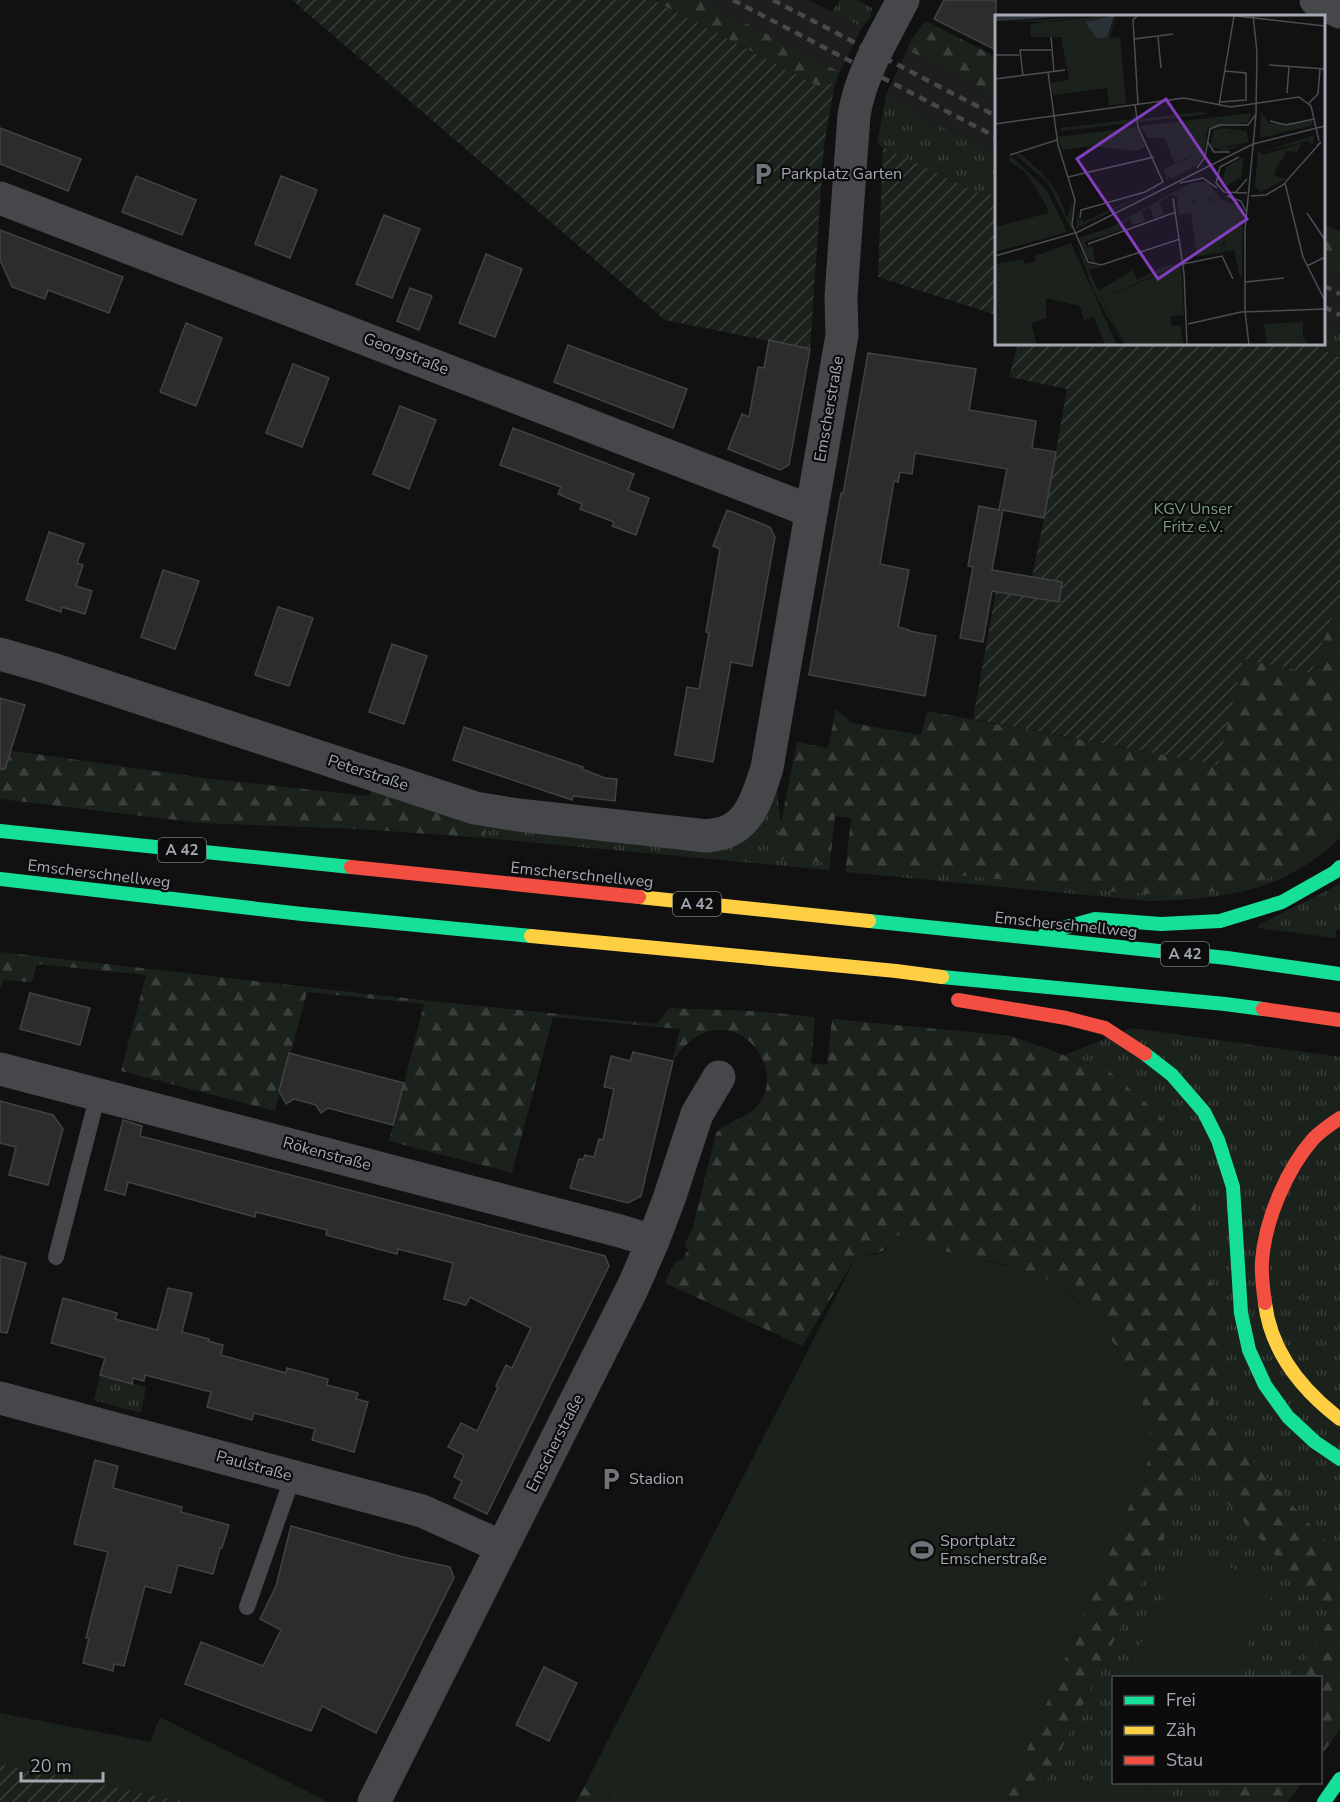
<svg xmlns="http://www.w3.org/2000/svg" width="1340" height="1802" font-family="'Nunito Sans',sans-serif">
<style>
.built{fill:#1e1e20}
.grass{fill:url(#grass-tufts)}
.forest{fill:url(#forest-firs)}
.park{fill:#1b221c}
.garden{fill:url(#garden-furrows)}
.building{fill:#2c2c2d;stroke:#414245;stroke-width:1.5}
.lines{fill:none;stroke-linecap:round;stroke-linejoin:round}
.lane{stroke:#46474a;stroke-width:16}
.street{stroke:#46474a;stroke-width:33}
.fast{stroke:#16e098;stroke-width:14}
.slow{stroke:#ffcf43;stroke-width:14}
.jam{stroke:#f24e42;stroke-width:14}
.rail{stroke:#46484a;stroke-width:4.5;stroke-dasharray:8 6;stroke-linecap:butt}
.labels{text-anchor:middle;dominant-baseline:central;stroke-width:4.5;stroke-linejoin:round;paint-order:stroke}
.shield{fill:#0c0c0d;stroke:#767980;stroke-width:1.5}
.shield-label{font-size:15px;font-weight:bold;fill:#a3a8b2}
.poi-label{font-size:16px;fill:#a3a8b2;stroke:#0c0c0d;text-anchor:start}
.street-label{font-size:16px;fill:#a3a8b2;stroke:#0c0c0d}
.park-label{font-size:16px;fill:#7a9d7c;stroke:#0c0c0d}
.inset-road{fill:none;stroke:#4b4d52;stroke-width:1.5}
.view{fill:#813fbd;fill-opacity:0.15;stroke:#813fbd;stroke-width:3}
.inset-edge{fill:none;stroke:#a3a8b2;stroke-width:3}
</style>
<defs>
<pattern id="grass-tufts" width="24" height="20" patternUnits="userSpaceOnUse" patternTransform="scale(1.5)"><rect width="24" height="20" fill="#1b221c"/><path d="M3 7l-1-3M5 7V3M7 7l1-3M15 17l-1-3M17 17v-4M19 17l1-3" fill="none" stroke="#393f3b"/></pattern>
<pattern id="forest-firs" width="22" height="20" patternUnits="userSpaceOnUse" patternTransform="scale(1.5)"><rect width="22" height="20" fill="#1b221c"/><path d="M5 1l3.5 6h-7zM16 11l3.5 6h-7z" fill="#393f3b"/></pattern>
<pattern id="garden-furrows" width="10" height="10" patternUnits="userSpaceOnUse" patternTransform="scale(1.5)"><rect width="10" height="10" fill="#1b221c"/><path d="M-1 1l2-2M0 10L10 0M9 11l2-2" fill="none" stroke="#393f3b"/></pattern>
</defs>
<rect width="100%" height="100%" fill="#111112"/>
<!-- built -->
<g class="built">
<path d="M702,0H809L862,27L840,72Z"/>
<path d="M907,50L966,79L983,92L996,99V153L961,134L940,127L926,120L913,109L886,95Z"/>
<path d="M1324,268L1340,277V332L1324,324Z"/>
</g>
<!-- grass -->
<g class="grass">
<path d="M840,0H857L872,8L870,18L862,27L832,12Z"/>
<path d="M886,95L913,109L926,120L940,127L961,134L996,153V196L980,190L978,194L877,144Z"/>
<path d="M1324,324L1340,332V358L1312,344H1324Z"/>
<path d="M777,781L778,803L781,823L775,858L830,863L829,870L485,838L486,824L707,846Z"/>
<path d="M1340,828V838C1282,893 1224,899 1148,901L846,872V865C907,870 967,875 1027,881C1132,892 1262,919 1340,828Z"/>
<path d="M1340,884V930H1336L1335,938L1258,928V925Z"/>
<path d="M1132,1028L1340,1057V1557L1253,1462L1211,1420L1224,1338L1181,1144L1110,1072L1065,1055Z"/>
<path d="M100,1375L146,1387L141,1413L94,1400Z"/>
<path d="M1196,1469L1333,1616L1296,1677L1114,1678V1782L1233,1783L1221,1802H1036Z"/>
</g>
<!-- forest -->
<g class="forest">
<path d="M653,0H702L840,72L835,83L818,86Z"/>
<path d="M926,21L996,57V99L983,92L966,79L907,50L911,40Z"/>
<path d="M1324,224L1340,232V277L1324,268Z"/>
<path d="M1340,596V828C1261,921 1125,892 1018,881C961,875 904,870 846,865L851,818L835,816L830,863L774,858L797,742L828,748L836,709L852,723L921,735L927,711L1218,765L1243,659L1311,673Z"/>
<path d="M0,749L212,779L369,796L373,786L486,824L485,838L360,829L201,823L0,799Z"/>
<path d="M0,952L431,1001L657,1024L669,1008L753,1011L815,1017L811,1063L827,1065L832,1019L1012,1036L1110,1072L1159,1115L1181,1144L1224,1338L1211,1420L1253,1462L1340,1557V1729L1321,1756L1320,1678L1296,1677L1332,1616L1196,1470L1036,1802H1005L1151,1454L1147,1418L1133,1379L1116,1346L1074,1298L1044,1278L1005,1264L965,1257L935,1249L903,1233C885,1251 883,1255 857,1255L802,1346L665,1283C669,1275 673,1261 683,1259L688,1249L684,1246L693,1227L716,1133C729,1120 750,1118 761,1101C782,1067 745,1019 707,1032C692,1036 681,1050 672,1062L680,1029L553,1017L512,1173L389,1141L424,1004L307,992L275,1111L121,1071L146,975L37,964L32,982L4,980L0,989Z"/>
<path d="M587,1781L629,1802H576Z"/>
<path d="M1233,1783V1782L1302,1783L1288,1802H1221Z"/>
</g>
<!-- park -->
<g class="park">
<path d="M903,1233C923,1243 941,1251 963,1256C990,1263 1017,1265 1043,1277C1049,1280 1056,1286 1062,1290C1104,1319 1134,1367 1147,1417C1150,1429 1150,1442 1151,1454L1005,1802H629L587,1781L857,1255H876L887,1249L892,1237Z"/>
<path d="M1189,1546L1275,1590L1231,1677H1124Z"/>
<path d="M0,1713L150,1742L160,1717L328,1802H187L0,1764Z"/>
<path d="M1113,1774L1114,1782L1146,1783L1149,1785L1150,1797L1147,1802H1059L1058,1792L1074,1778L1105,1787Z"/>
</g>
<!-- garden -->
<g class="garden">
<path d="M292,0H653L818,86L835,83L824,145L810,349L665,320Z"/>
<path d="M883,147L978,193L980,190L996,196V315L878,277Z"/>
<path d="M1018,344H1312L1340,358V596L1311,673L1243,659L1218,765L973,719L996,591L1028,597L1044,518L1067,389L1009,377Z"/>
<path d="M0,1764L187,1802H0Z"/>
</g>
<!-- building -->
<g class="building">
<path d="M944,0H996V50L934,19Z"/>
<path d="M0,128L81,159L68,191L0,164Z"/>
<path d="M136,176L196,200L182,235L122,212Z"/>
<path d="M281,176L317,190L290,258L255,244Z"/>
<path d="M384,215L420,229L392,298L356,284Z"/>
<path d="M0,230L123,277L109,313L48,290L45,299L12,287L0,260Z"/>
<path d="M486,254L522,269L495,337L459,323Z"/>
<path d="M410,288L432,296L419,330L397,321Z"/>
<path d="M186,323L222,338L196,406L160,392Z"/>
<path d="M769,340L810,349L789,465L780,470L728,449L742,414L749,417L758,367L764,368Z"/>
<path d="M568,345L687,389L673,428L554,382Z"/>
<path d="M868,353L976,369L969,410L1036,421L1032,448L1056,452L1044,518L1003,510L992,570L1062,582L1059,602L992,591L983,642L960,638L973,567L968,566L979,506L999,510L1007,469L915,453L912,474L900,472L898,482L894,481L880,564L909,570L898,627L909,630V631L936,636L925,696L809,675L841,493L843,494Z"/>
<path d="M293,364L329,378L302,447L266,433Z"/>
<path d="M400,406L436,420L409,489L373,474Z"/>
<path d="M513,428L634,474L628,490L649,498L636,535L612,526L614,522L580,509L582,504L558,494L561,487L500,465Z"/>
<path d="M727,510L770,527L775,537L752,666L731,662L713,762L675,755L687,687L699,689L709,633L706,632L720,549L713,546Z"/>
<path d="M49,532L84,544L77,563L83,565L76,586L92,591L85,614L62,607L61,612L26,600Z"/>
<path d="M163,570L199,581L175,649L141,637Z"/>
<path d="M278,607L313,618L289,686L255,675Z"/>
<path d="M392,644L427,656L404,724L369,712Z"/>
<path d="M0,698L25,705L5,769H0Z"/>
<path d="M464,727L583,767L582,769L605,778L617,779L615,801L573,796L572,800L453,760Z"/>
<path d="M30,993L90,1008L80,1045L20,1029Z"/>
<path d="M633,1052L673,1061L641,1196L628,1203L570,1188L579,1159L583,1160L585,1155L594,1157L599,1139L603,1140L614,1089L604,1087L611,1056L630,1061Z"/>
<path d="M289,1053L404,1083L393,1125L328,1108L321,1113L316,1105L294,1099L286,1104L279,1091Z"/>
<path d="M0,1101L53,1115L63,1129L48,1185L9,1175L16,1147L0,1143Z"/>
<path d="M123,1120L142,1126L140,1136L605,1256L609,1266L487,1514L454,1498L462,1481L454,1477L464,1455L448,1447L461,1423L477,1431L498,1387L496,1386L506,1365L512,1368L531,1328L470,1297L466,1305L444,1299L453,1263L398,1249L397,1254L326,1235L327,1230L256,1212L255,1217L128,1182L125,1195L105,1190Z"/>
<path d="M0,1256L26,1263L7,1333L0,1332Z"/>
<path d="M168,1288L192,1293L182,1332L209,1339L208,1341L223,1345L221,1355L286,1373L287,1368L328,1379L327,1385L358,1393L356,1399L368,1402L354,1452L312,1440L315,1429L254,1413L252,1420L207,1407L211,1392L145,1375L144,1381L133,1378L132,1384L100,1375L105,1358L51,1343L63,1298L117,1313L115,1319L157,1330Z"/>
<path d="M95,1460L118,1466L113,1488L182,1507L181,1512L229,1525L222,1548H220L213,1574L178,1565L171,1593L145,1586L124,1666L114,1664L113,1671L83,1663L89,1638H86L108,1552L74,1544Z"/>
<path d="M291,1526L403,1557L450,1567L454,1578L376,1733L322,1706L311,1731L185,1684L201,1642L263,1666L281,1630L260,1619L276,1586Z"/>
<path d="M544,1667L577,1683L549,1741L516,1725Z"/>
</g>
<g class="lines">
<!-- lane -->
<g class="lane">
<path d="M56,1257L98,1094"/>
<path d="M247,1607L293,1476"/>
</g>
<!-- street -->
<g class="street">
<path d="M1316,0L1340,12"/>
<path d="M0,198L811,511"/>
<path d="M0,654L49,668L475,808L518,815L707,836C713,835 720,834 726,832C752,822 759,792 767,768L842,335L841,296L854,115C861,73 884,37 903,0"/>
<path d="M0,1069L620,1231L653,1241"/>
<path d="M0,1398L422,1511L502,1547"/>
<path d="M374,1802L633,1287L653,1241L669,1199L697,1114L719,1077"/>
</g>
<!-- fast -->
<g class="fast">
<path d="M0,831L351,867"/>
<path d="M0,879L302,914L531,936"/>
<path d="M869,921L1227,958L1340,974"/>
<path d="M1045,933L1095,919L1161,924L1220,921L1282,902L1335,872L1340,867"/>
<path d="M942,977L1225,1004L1263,1009"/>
<path d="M1145,1054L1172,1075L1204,1112L1218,1140L1233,1187L1241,1313L1249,1350L1265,1385L1288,1417L1315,1442L1340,1459"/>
<path d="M1324,1802L1340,1779"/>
</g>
<!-- slow -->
<g class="slow">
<path d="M639,897L869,921"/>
<path d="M531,936L896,971L942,977"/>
<path d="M1265,1303C1271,1352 1302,1390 1340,1419"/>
</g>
<!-- jam -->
<g class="jam">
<path d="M351,867L639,897"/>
<path d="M958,1000L1066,1018L1105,1028L1145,1054"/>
<path d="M1263,1009L1340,1020"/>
<path d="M1265,1303C1263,1289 1261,1275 1262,1261C1265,1220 1287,1168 1314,1138C1322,1130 1331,1124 1340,1118"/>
</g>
<!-- rail -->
<g class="rail">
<path d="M733,0L996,137"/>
<path d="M773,0L996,116"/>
<path d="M1324,286L1340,294"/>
<path d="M1324,307L1340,315"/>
</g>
</g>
<!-- icons -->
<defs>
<g id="parking-bare" transform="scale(1.8)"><path d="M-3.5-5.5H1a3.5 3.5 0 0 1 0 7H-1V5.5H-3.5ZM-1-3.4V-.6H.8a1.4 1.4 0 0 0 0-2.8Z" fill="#70737a" stroke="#0c0c0d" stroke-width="2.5" paint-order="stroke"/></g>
<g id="stadium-bare" transform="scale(1.8)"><path d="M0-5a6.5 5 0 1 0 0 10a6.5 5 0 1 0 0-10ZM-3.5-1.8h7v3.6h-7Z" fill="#70737a" stroke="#0c0c0d" stroke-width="2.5" paint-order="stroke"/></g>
</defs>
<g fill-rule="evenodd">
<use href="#parking-bare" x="763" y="174"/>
<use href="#parking-bare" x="611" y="1479"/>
<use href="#stadium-bare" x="922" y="1550"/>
</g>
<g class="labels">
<!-- shield labels -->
<g class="shield">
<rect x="158" y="838" width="48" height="24" rx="4.5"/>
<rect x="673" y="892" width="48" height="24" rx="4.5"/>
<rect x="1161" y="942" width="48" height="24" rx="4.5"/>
</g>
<g class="shield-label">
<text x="182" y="850">A 42</text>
<text x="697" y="904">A 42</text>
<text x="1185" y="954">A 42</text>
</g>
<!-- poi labels -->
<g class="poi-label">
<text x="781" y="174">Parkplatz Garten</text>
<text x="629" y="1479">Stadion</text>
<text x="940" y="1541">Sportplatz<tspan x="940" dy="18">Emscherstraße</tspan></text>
</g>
<!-- street labels -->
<g class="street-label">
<text transform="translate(406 354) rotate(21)">Georgstraße</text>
<text transform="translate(829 409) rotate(-80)">Emscherstraße</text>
<text transform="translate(368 773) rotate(18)">Peterstraße</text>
<text transform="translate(99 874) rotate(7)">Emscherschnellweg</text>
<text transform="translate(582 875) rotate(6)">Emscherschnellweg</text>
<text transform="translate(1066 925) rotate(6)">Emscherschnellweg</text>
<text transform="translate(327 1154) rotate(15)">Rökenstraße</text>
<text transform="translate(555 1443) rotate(-63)">Emscherstraße</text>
<text transform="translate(254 1466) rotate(15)">Paulstraße</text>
</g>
<!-- park labels -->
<g class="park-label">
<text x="1193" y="509">KGV Unser<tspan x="1193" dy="18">Fritz e.V.</tspan></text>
</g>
</g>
<!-- overview -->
<g transform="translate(995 15)">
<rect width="330" height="330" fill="#111112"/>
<path d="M100,0L48,7L12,6L44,5ZM35,9L57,20H69L74,66L66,22H36ZM257,98L253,107L212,115L209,140L199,153L177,164L199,152L211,106L147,115L145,111ZM229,113L251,116L254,127L251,128L247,120L232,117V132L247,130L230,136L215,131L219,115ZM50,183L60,204L0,227V212L53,198ZM227,188L243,192L244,216L232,218Z" fill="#1b221c"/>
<path d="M115,0L90,7L103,24L112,22L122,0L114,24L125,22L128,54L114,56L119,90H114L112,73L58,80L56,68L74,65L69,20L37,19V9ZM137,93L140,105L137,108L66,116V113L138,104ZM204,97L213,99L144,107L145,104ZM266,98L275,109L317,106L318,110L265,123ZM211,110L204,148L177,164L174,161L172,166L169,154L197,141L195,114ZM232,117L250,121L251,128L225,132L221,123ZM320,120L318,130L312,126L264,138ZM20,139H26L49,160L64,181L72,203L78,186L77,216L53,168ZM16,141L51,174L72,217L0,237V227L8,221L60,204L31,158L13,145ZM249,142L246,163L232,171L228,164L231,152ZM212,167L226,184L248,194L247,261L245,262L239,235L201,242V236L219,238L230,229L224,189L214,183L197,186L196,198L184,200L182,182L177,180L164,187L169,199L159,203L155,192L147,196L150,206L138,210L135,203L126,209L129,214L89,227L92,233L97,230L101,249L92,243L84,223L117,212L182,175L184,178L183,175L196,168ZM228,188L243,192L244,216L232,218ZM152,178L81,214L82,195L83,205L90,206ZM81,226L92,249L108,252L93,254L129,330L98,275ZM76,228L122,330H110L99,302L89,305L85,291L51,283V303L36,308L42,330H9L0,311V249L28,244L30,249L41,246L40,241Z" fill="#1b221c" fill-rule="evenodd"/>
<path d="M128,54L131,88L119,90L114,56ZM307,128L302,137L292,136L282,152L279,160L292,164L265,177L260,171L263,136L268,140ZM209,182L224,189L230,222L227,233L216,239L201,236L195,189ZM185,249L107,283L103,276L138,255L142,265L170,251ZM0,266L22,274L40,330H0Z" fill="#1b221c"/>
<path d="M211,105V110L195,114L197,140L179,148L170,123H153L147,114ZM141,112L151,131L141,136L97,131L67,135L64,126L63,122ZM186,251L189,300L175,302L177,311L185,310L189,330H130L107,283ZM308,307V321L313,330H272L269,309Z" fill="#1b221c"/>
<path d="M0,0H86L6,6H0ZM120,0L112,22L102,24L90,7Z" fill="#293136"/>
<path class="inset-road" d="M233,0L330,11M56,22L59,57M163,22L166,53M139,24L178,19M0,40H24M274,50L330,54M53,57L63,130L80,185L77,210L93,247L106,250L185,224M28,61L25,35H56M0,64L70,55M292,78L294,52M225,87L251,85V58L230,56M314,88L323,79L325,54M143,89L138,5L143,0M224,90L239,1M275,106L291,110L319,104M0,109L189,83L236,92L304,82L316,91L324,126M212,126L219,137H235M15,140L62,125M244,142L225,152L221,168L229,177L252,178M202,153L210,142L215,114L224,110H253L261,99M73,162L159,142M185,168L208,163L222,173M290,168L308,242L330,286M240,178L252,164M232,181L246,186L251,196M256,181L271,180L288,170L326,127L322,130M178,183L189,258L192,330M312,198L330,225M85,203L86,195L150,177L168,167L143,112L140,89M93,229L181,197M0,241L83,217L258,129L330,111M188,249L227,241L238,264M312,251L330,242M250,267L289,263M193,309L246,297L330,294M254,330L250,296V215L261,99L262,37L258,0"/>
<path class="view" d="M171,84L252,204L163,264L82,144Z"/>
<rect width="330" height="330" class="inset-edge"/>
</g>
<!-- legend -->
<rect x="1112" y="1676" width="210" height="108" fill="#0c0c0d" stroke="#484a4f" stroke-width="1.5"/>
<rect x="1124" y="1696" width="30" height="9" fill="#16e098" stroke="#484a4f" stroke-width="1.5"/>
<text x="1166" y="1706" font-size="18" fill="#a3a8b2">Frei</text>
<rect x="1124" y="1726" width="30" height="9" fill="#ffcf43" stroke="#484a4f" stroke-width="1.5"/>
<text x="1166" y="1736" font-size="18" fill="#a3a8b2">Zäh</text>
<rect x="1124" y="1756" width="30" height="9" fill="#f24e42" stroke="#484a4f" stroke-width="1.5"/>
<text x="1166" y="1766" font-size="18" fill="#a3a8b2">Stau</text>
<!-- scale -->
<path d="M21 1772v9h82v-9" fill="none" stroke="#a3a8b2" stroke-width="3"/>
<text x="30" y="1772" font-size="18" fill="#a3a8b2" stroke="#0c0c0d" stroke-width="4.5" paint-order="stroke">20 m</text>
</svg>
